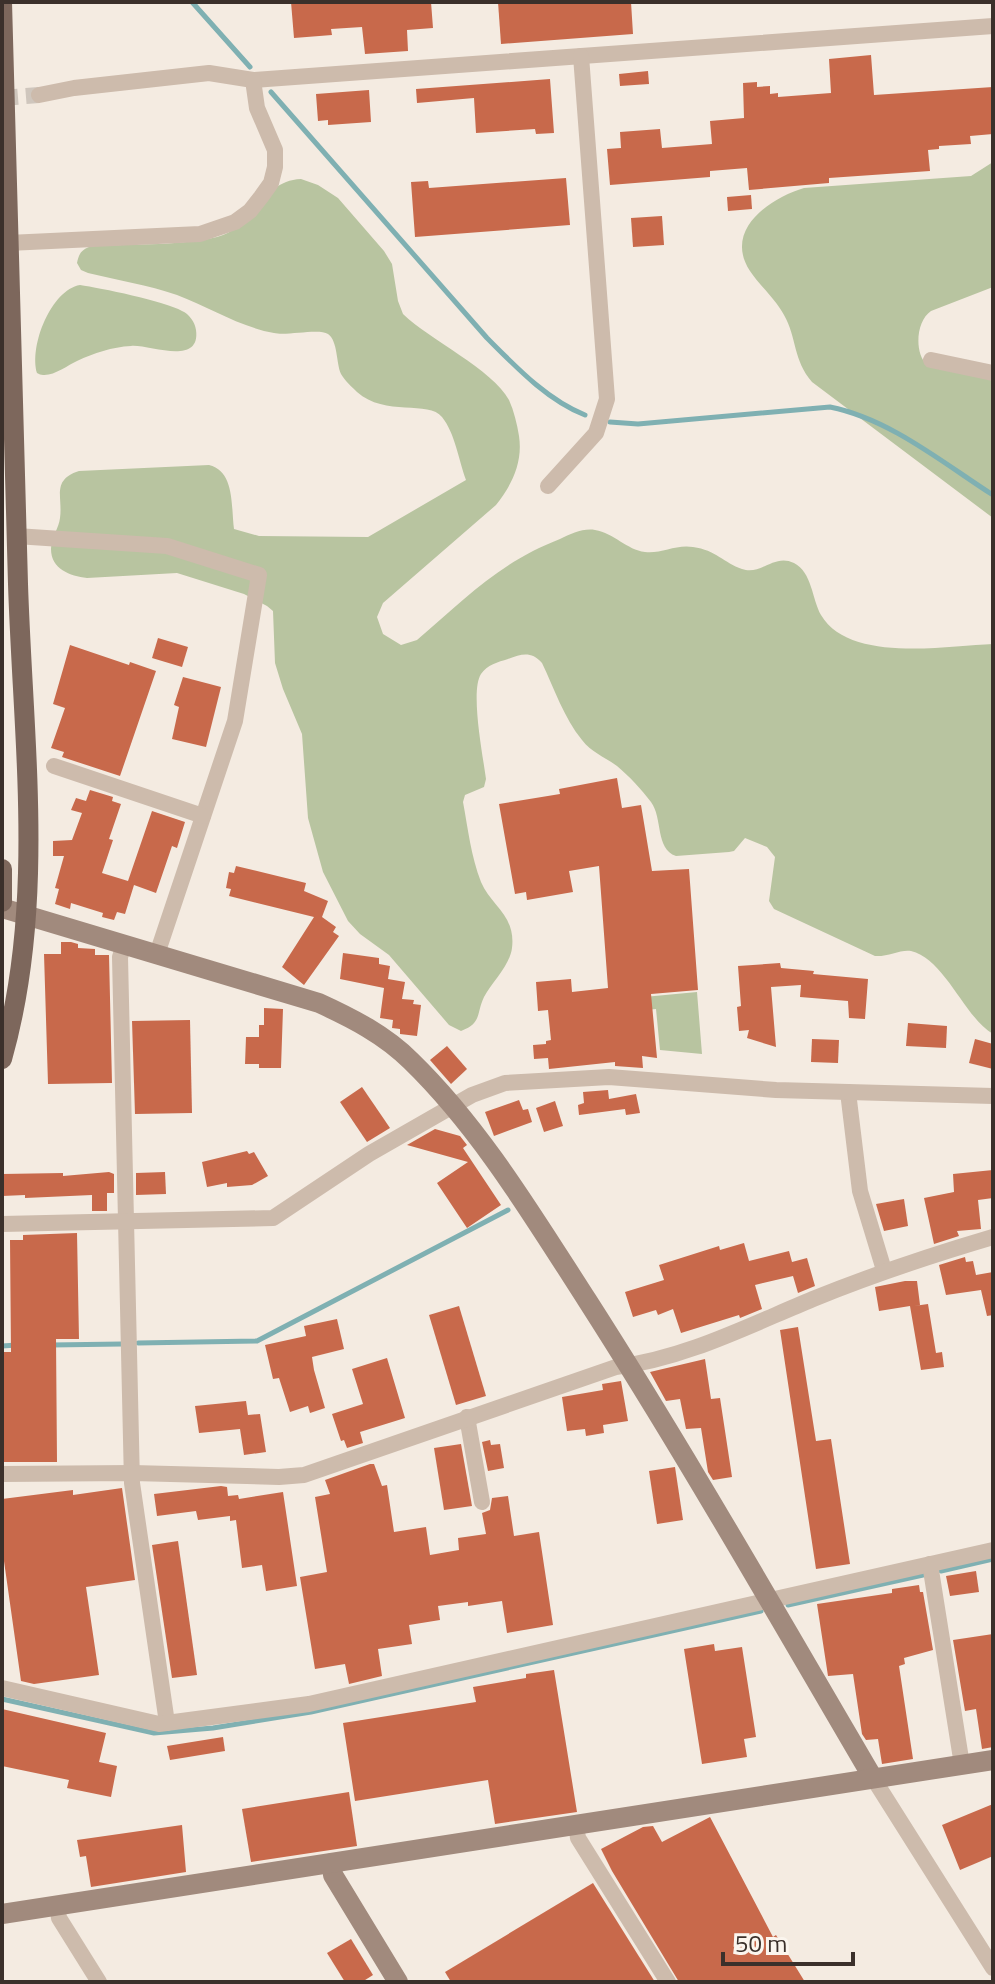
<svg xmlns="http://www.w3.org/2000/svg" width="995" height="1984" font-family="'Titillium Web',sans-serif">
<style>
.green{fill:#b8c4a0}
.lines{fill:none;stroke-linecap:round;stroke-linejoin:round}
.stream{stroke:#7fb0b2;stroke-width:5}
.building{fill:#c8694b}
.street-tunnel{stroke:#cfc6bd;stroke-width:16;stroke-dasharray:16 8;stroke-linecap:butt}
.street{stroke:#cdbbac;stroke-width:16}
.secondary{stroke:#a18a7d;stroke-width:20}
.primary{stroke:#7d675c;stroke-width:20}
</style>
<rect width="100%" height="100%" fill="#f4ebe1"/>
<!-- green -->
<g class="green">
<path d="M993,162V287L931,311C916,321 914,353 927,365L993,380V518L812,382C793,360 797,338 784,315C775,298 760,286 750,271C723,230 770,198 804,188L971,176Z"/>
<path d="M301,179L318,185L338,198L384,251L392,264L398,301L403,314C430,340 492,369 509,400C514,411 517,424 519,436C523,462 512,485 496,505L383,603L377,617L383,634L401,645L417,640C465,599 500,562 560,539C571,534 583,528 595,530C614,533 627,550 645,552C661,554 676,544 693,547C716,550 724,563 742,569C761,576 774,553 794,563C812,572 812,599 821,615C849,663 945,646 993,644V1034C964,1017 945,959 911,951C901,949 888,957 875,956L774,909L769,901L775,857L767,847L745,838L734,851L729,852L676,856C655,849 663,818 651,802C642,790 629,776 617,766C605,757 592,753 582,740C564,718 554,688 542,663C531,651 522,654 508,659C498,662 487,665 481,674C470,691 483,756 486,779L484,787L465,795L463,802C468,829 471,856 481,882C491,906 516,915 512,948C510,965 492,982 484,997C476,1014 482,1023 461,1031L449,1025L389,955L360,934L348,921L323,872L308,818L302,734L283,689L275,663L273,611L267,606L244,594L177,573L87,578C70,576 51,569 51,549C51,538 59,528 60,518C63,497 51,480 79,471L209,465C235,471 231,507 234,529L259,536L368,537L466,480C459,461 455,433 442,417C429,400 385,417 357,392C352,387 345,381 341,374C336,363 338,341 328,334C319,328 287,336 274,333C240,327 209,307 177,295C148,285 117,280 88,273L81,270L77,263C79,253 82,249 92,246C126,244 193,246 223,235C256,222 264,180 301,179Z"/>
<path d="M80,285C100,288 165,301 182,311C189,314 195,322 196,330C201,367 148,344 131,346C112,347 94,353 77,361C68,365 54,376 43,375C41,375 39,374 37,373C29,346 51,290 80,285Z"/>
<path d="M697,992L702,1054L660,1050L656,1009L645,1010L644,997Z"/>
</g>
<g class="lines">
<!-- stream -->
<g class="stream">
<path d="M192,2L250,67"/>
<path d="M271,92L487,338C516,367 547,400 585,415"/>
<path d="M610,422L638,424L830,407C890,419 943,463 993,495"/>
<path d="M138,1343L257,1341L508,1210"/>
<path d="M51,1345L122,1344"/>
<path d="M2,1346L17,1345"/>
<path d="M941,1571L993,1559"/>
<path d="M788,1605L923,1575"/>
<path d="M2,1699L154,1733L213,1728L311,1712L761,1611"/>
</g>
</g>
<!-- building -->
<g class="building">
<path d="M291,2H431L433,28L407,30L408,51L365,54L362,27L331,29L332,35L294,38Z"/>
<path d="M498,2H631L633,34L501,44Z"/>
<path d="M871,55L874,95L993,87V134L970,136L971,144L939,146V149L928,150L930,171L829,178V183L749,190L747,168L710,171V177L610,185L607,149L621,148L620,132L660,129L662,148L712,144L710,121L744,118L743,83L757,82V87L770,86V94L778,93V97L831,93L829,59Z"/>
<path d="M648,71L649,84L620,86L619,74Z"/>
<path d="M550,79L554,133L536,134L535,129L476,133L474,98L417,103L416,89Z"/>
<path d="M369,90L371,122L328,125V120L318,121L316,94Z"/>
<path d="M566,178L570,225L415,237L411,182L428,181L429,188Z"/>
<path d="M751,195L752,209L728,211L727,197Z"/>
<path d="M662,216L664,245L633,247L631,218Z"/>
<path d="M158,638L188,647L182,667L152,658Z"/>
<path d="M70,645L129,665L130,662L156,671L120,776L62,757L64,752L51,748L65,708L53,704Z"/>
<path d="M183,677L221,687L206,747L172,739L179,707L174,705Z"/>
<path d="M617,778L622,808L641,805L652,871L689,869L698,990L651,994L657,1058L642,1056L643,1068L615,1066V1062L549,1069L548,1058L534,1059L533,1045L546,1044V1041L551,1040L548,1010L538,1011L536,982L571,979L572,992L608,988L599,866L569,871L573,892L527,900L526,892L515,894L499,804L560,794L559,789Z"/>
<path d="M90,790L113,797L112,801L121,804L109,839L113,840L102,873L128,881L152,811L185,822L177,848L172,846L156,893L134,885L125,914L117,912L114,920L102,917L103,913L71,903L70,909L55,904L59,889L55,888L64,856H53V841L72,840L82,813L71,810L76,798L86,801Z"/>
<path d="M236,866L306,883L304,891L328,901L322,917L336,927L333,932L339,936L304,985L282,967L314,917L229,896L231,889L226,888L229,872L234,873Z"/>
<path d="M61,942H71L78,944V948L95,949V955H109L112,1083L48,1084L44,954H61Z"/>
<path d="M343,953L379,958V964L390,966L388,979L405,982L402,999L414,1000L413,1004L421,1005L417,1036L400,1034V1029L392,1028L393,1020L380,1018L384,988L340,979Z"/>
<path d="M780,963L781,968L814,971L813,974L868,979L865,1019L849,1018L848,1001L800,997L801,985L771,987L776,1047L747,1038L749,1030L739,1031L737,1007L741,1006L738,966Z"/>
<path d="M264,1008L283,1009L281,1068H259V1064H245L246,1037H259V1025H264Z"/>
<path d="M190,1020L192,1113L135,1114L132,1021Z"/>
<path d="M908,1023L947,1026L946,1048L906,1046Z"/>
<path d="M812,1039L839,1040L838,1063L811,1062Z"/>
<path d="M975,1039L993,1044V1069L969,1063Z"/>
<path d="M447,1046L467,1069L451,1084L430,1060Z"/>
<path d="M362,1087L390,1128L367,1142L340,1102Z"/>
<path d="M608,1090L609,1099L636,1094L640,1113L626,1115L625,1109L579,1115L578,1105L584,1103L583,1092Z"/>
<path d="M519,1100L523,1110L528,1109L532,1122L494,1136L485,1112Z"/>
<path d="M555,1101L563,1126L544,1132L536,1108Z"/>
<path d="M435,1129L460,1136L467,1145L463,1148L501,1205L467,1228L437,1183L468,1162L407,1145Z"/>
<path d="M247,1151L249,1154L254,1152L268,1176L252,1185L227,1187V1183L207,1187L202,1162Z"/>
<path d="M993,1170V1198L978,1200L981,1229L957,1231L959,1236L934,1244L924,1198L954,1192L953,1174Z"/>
<path d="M109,1172L114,1174V1193H107V1211H92V1195L25,1198V1195L2,1196V1174L63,1173V1176Z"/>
<path d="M165,1172L166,1194L136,1195V1173Z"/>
<path d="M904,1199L908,1226L884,1231L876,1204Z"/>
<path d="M77,1233L79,1339H56L57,1462H2V1352H11L10,1240H23V1235Z"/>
<path d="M744,1243L749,1261L789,1251L792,1262L807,1258L815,1286L798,1293L793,1276L755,1285L762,1309L740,1318L739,1315L681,1333L673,1309L658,1315L656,1310L633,1317L625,1292L664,1280L659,1265L719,1246L720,1250Z"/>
<path d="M965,1257L966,1262L973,1261L976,1275L993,1272V1315L987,1316L981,1290L946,1295L939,1265Z"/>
<path d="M905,1281H917L920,1305L914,1306L928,1304L936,1353L942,1352L944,1367L921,1370L910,1306L879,1311L875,1287Z"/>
<path d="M459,1306L486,1396L456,1405L429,1315Z"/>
<path d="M337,1319L344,1349L312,1357L314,1370L325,1408L310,1413L308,1406L290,1412L279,1378L273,1379L265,1345L306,1336L304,1326Z"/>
<path d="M798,1327L816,1441L831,1439L850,1564L816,1569L780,1330Z"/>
<path d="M387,1358L405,1418L360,1432L363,1443L347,1448L344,1440L341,1441L332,1414L363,1404L352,1369Z"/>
<path d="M705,1359L711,1399L720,1398L732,1477L713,1480L708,1472L701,1428L686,1429L680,1399L666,1401L650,1372Z"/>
<path d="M621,1381L628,1421L603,1425L604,1433L586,1436L585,1429L567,1431L562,1397L603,1390L602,1384Z"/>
<path d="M246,1401L248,1415L260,1414L266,1452L244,1455L240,1429L199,1433L195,1406Z"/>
<path d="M490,1440L491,1445L500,1444L504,1468L488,1471L482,1442Z"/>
<path d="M461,1444L472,1506L444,1510L434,1448Z"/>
<path d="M370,1464H374L382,1486L387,1485L394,1532L426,1527L430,1555L459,1550L458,1538L486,1534L482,1513L490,1510L492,1498L508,1496L514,1536L539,1532L553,1625L507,1633L502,1601L468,1606V1602L438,1606L440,1620L409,1625L412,1644L378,1649L382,1676L349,1684L345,1664L315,1669L300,1577L327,1572L315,1497L330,1494L325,1480Z"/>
<path d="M675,1467L683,1520L657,1524L649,1471Z"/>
<path d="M221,1486L227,1487L228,1496L238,1495L239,1499L283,1492L297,1586L266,1591L262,1565L242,1568L236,1520L230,1521V1516L198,1520L196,1511L157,1516L154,1494Z"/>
<path d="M122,1488L135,1580L86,1587L99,1675L34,1684L21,1681L2,1547V1499L73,1490V1495Z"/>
<path d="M178,1541L197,1675L172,1678L152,1545Z"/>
<path d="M976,1571L979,1592L950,1596L946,1576Z"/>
<path d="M919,1585L920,1592H923L933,1650L904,1658L905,1664L899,1666L913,1759L882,1764L878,1739L866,1740L862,1734L853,1674L828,1676L817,1604L892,1593V1589Z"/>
<path d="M993,1634V1747L982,1749L976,1709L965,1711L953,1640Z"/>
<path d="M714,1644L715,1651L742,1647L756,1737L744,1739L747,1757L702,1764L684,1649Z"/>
<path d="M554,1670L577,1812L495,1824L488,1780L355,1801L343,1723L476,1702L473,1687L526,1678V1674Z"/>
<path d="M2,1709L106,1733L99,1762L117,1766L111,1797L67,1788L69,1780L2,1766Z"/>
<path d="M223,1737L225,1751L170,1760L167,1746Z"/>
<path d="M349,1792L357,1846L251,1862L242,1809Z"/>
<path d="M993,1804V1856L960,1870L942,1825Z"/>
<path d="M710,1817L773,1937L776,1935L805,1982H679L612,1871L601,1849L643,1827L653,1826L662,1842Z"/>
<path d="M182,1825L186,1872L91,1887L86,1856L80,1857L77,1840Z"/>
<path d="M593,1883L655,1982H451L445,1972Z"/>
<path d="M351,1939L373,1975L362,1982H345L327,1953Z"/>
</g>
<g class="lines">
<!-- street-tunnel -->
<path class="street-tunnel" d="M2,98L39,95"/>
<!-- street -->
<g class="street">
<path d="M39,95L74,88L209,73L253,80L993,26"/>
<path d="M8,243L200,234L235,222L250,211L261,197L271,183L275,167V150L257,108L253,80"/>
<path d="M931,360L993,373"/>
<path d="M548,486L596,433L607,399L581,56"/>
<path d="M16,536L167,546L259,575L235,721L157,954"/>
<path d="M54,766L203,816"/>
<path d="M124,945L120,957L132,1483L167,1723"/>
<path d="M848,1092L860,1191L884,1270"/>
<path d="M2,1224L273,1218L369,1154L472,1095L505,1083L609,1077L776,1090L993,1096"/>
<path d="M467,1417L482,1502"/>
<path d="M2,1474L133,1473L279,1477L304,1475L616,1367C684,1359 750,1325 813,1299C872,1275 932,1255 993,1237"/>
<path d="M930,1564L962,1765"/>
<path d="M2,1688L159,1724L309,1704L993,1550"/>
<path d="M873,1778L993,1968"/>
<path d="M576,1825L578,1838L668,1982"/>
<path d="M57,1905L59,1918L99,1982"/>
</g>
<!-- secondary -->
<g class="secondary">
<path d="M2,908L319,1003C352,1018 385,1035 411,1061C481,1129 534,1218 587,1300C687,1456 779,1618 873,1778"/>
<path d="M332,1863L333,1875L398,1982"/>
<path d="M2,1914L993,1760"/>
</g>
<!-- primary -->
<g class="primary">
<path d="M2,869V902"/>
<path d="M2,1059C46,904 23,742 18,584C11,390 6,196 2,2"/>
</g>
</g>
<!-- border -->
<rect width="995" height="1984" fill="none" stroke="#3b302b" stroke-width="8"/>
<!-- scale -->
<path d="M723 1952v12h130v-12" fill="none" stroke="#3b302b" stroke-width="4"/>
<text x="735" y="1952" font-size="24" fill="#3b302b" stroke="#fbf5ee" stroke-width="6" paint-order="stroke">50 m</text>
</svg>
